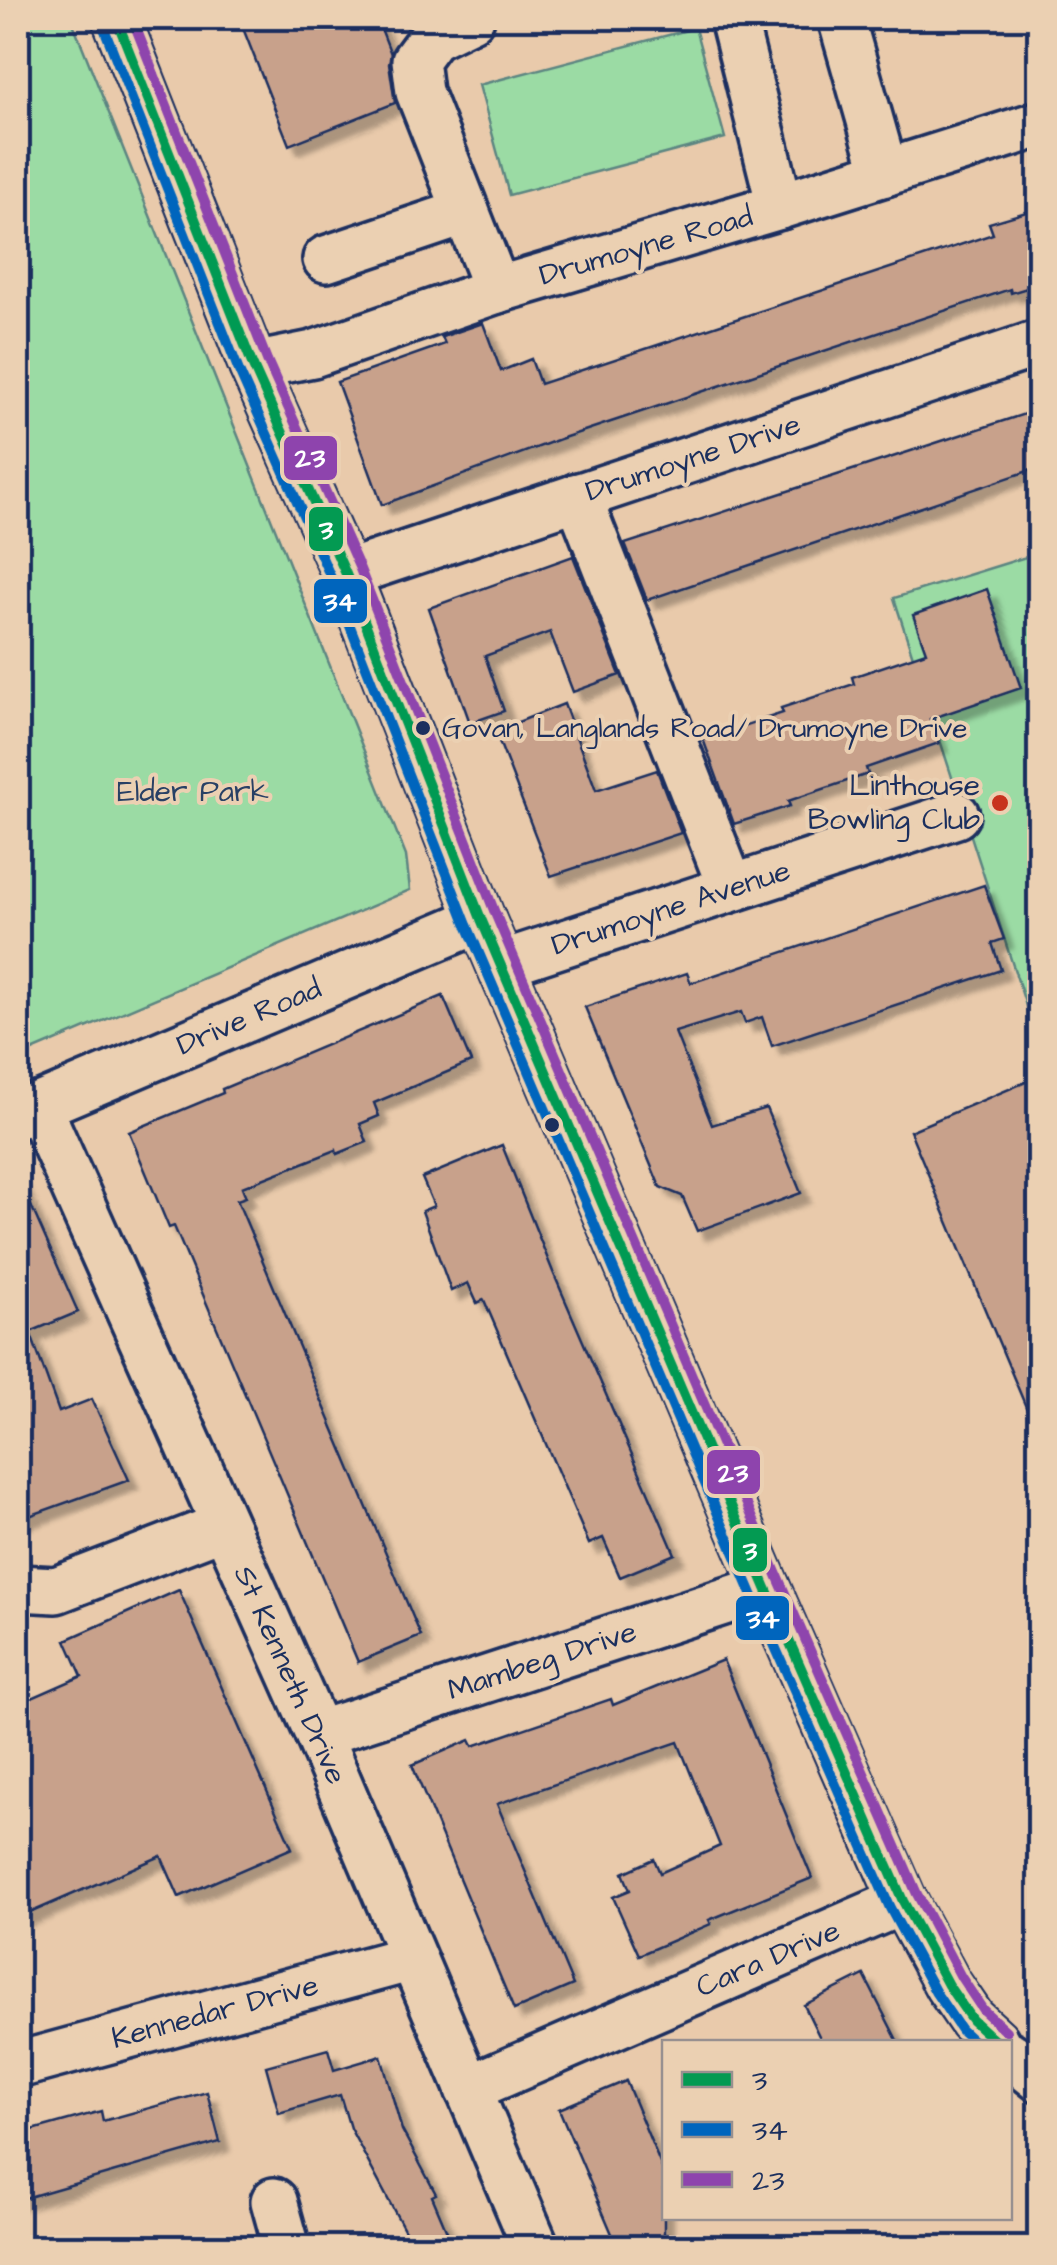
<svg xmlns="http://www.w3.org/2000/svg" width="1057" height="2265" font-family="'Architects Daughter',sans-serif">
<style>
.green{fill:#9bdba4;stroke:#5b8581;stroke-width:2.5}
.building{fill:#c8a18b;stroke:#1b2f5e;stroke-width:2.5;filter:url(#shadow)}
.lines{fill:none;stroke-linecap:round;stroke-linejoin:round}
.minor-casing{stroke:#1b2f5e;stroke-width:52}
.minor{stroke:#ebd0b2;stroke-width:45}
.bus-1-casing{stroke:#ebd0b2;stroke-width:18}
.bus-2-casing{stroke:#ebd0b2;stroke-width:18}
.bus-3-casing{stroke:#ebd0b2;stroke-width:18}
.bus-1{stroke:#039a52;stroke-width:10}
.bus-2{stroke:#0065bd;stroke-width:10}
.bus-3{stroke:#8e44ad;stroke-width:10}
.bus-dot{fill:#1b2f5e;stroke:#ebd0b2;stroke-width:4}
.poi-dot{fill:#c8321e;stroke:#ebd0b2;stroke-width:4}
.labels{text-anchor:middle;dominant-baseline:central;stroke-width:8;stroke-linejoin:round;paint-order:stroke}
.bus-label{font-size:28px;fill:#1b2f5e;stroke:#ebd0b2;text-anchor:start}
.street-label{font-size:30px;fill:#1b2f5e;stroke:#ebd0b2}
.poi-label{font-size:30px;fill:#1b2f5e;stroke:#ebd0b2;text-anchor:end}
.park-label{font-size:30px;fill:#284065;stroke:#ebd0b2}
.line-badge{stroke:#ebd0b2;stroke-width:4}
.badge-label{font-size:28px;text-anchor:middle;font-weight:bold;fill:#fff}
</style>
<defs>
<filter id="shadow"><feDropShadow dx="9" dy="9" stdDeviation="2.5" flood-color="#0004"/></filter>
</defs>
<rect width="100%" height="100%" fill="#e9caab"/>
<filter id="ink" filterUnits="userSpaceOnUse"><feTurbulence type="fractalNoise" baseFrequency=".01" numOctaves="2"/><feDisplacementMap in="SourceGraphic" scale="20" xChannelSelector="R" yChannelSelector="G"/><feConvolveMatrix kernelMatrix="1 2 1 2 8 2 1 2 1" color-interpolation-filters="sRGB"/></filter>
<g filter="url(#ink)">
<!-- green -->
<g class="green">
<path d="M18,18H71L406,856L410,890L18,1057Z"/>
<path d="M695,28L725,138L509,195L479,85Z"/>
<path d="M1039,553V1009L1028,1012L894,598Z"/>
</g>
<!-- building -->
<g class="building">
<path d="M239,18H377L391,54L389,63L395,103L289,145Z"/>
<path d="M1040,208V284L1011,293L1010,289L560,439L382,505L337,382L445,344L442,337L483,323L501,371L531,359L540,384L993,234L989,223Z"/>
<path d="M1040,409V467L647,600L625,544Z"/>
<path d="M573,556L620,675L573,692L550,632L485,656L504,711L470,723L429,608Z"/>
<path d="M987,589L1021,688L930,719L939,743L866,768L868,774L788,801L790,806L734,824L703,739L783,713L781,708L854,684L852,677L926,652L913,615Z"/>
<path d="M564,704L596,790L657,770L681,833L551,876L495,731Z"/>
<path d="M984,885L1004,939L992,943L1001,970L772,1046L762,1017L745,1023L741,1012L675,1032L712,1125L766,1108L801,1193L697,1231L682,1196L660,1187L585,1007L687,973L691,983Z"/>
<path d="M443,996L471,1062L374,1103L379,1116L360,1124L367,1142L337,1154L336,1150L242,1187L246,1197L237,1200L421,1636L358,1662L174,1226L169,1228L129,1132L223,1093L222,1089Z"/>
<path d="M1040,1076V1438H1039L910,1131Z"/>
<path d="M502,1145L553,1272L675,1554L620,1577L603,1538L589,1544L484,1300L477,1303L468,1283L451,1291L422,1211L434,1206L422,1178Z"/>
<path d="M18,1176L78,1312L30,1332L59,1412L92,1399L129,1480L18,1520Z"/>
<path d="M179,1590L292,1848L179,1897L161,1856L18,1918V1704L82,1676L66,1640Z"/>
<path d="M723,1660L812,1878L709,1920L711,1924L639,1955L613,1897L630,1890L623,1873L654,1859L660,1873L720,1846L678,1742L497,1804L573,1985L514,2010L412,1765L470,1740L473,1746L611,1699L613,1705Z"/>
<path d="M864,1975L898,2042H822L804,2005Z"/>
<path d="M328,2049L334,2070L381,2056L402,2130L436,2194L432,2196L454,2248H414L350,2128L340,2095L279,2113L266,2066Z"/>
<path d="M626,2081L664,2173V2248H618L559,2109Z"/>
<path d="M207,2092L220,2142L18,2200V2134L101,2111L103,2121Z"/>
</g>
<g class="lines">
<!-- minor casing -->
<g class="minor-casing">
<g id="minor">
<path d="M116,18L253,366L346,574L481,919L766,1588L903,1901L948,1985L972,2020L996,2042"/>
<path d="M471,18L432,37L415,60L419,92L497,290"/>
<path d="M733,18L780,206"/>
<path d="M841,18L885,173"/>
<path d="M326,259L466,212"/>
<path d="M253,366L313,354L497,290L780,206L1040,124"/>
<path d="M578,496L731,888"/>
<path d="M346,574L1040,343"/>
<path d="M501,964L956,815"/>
<path d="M38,1106L318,1734L536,2248"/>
<path d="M18,1115L481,919"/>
<path d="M18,1588L56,1590L223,1526"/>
<path d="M318,1734L766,1588"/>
<path d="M1010,2055L1040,2079"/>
<path d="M18,2065L412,1958"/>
<path d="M468,2089L903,1901"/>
<path d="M274,2201L287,2248"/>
</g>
</g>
<!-- minor -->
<use href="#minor" class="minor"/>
<!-- bus-1 casing -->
<g class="bus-1-casing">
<path id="bus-1" d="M116,18L253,366L346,574L481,919L766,1588L903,1901L948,1985L972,2020L996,2042"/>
</g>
<!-- bus-2 casing -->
<g class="bus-2-casing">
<path id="bus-2" d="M102,23L239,371L332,580L467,925L752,1594L890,1908L936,1993L961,2030L974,2042"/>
</g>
<!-- bus-3 casing -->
<g class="bus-3-casing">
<path id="bus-3" d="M132,18L267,360L360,569L495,913L780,1582L917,1894L961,1977L983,2010L1006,2031"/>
</g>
<!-- bus-1 -->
<use href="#bus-1" class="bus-1"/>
<!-- bus-2 -->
<use href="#bus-2" class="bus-2"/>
<!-- bus-3 -->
<use href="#bus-3" class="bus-3"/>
</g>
</g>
<!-- markers -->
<g class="bus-dot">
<circle cx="423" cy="728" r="9"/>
<circle cx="552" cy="1125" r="9"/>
</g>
<circle class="poi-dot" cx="1000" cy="803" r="10"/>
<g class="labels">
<!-- bus labels -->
<g class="bus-label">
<text x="442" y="728">Govan, Langlands Road/ Drumoyne Drive</text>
</g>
<!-- street labels -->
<g class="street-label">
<text transform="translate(646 246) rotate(-16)">Drumoyne Road</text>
<text transform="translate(693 458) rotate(-18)">Drumoyne Drive</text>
<text transform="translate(671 908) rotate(-18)">Drumoyne Avenue</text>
<text transform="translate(249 1017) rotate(-23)">Drive Road</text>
<text transform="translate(542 1661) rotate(-18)">Mambeg Drive</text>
<text transform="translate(290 1675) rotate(66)">St Kenneth Drive</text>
<text transform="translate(768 1959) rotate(-23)">Cara Drive</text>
<text transform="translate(215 2012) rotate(-15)">Kennedar Drive</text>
</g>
<!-- poi labels -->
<g class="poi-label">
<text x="980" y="786">Linthouse<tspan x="980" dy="34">Bowling Club</tspan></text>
</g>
<!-- park labels -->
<g class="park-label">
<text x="193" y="792">Elder Park</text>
</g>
</g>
<g class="line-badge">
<rect x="282" y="434" width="57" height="48" rx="10" fill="#8e44ad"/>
<rect x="307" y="505" width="38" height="48" rx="10" fill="#039a52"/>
<rect x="312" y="577" width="57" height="48" rx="10" fill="#0065bd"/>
<rect x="705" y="1448" width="57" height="48" rx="10" fill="#8e44ad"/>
<rect x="731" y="1526" width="38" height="48" rx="10" fill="#039a52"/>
<rect x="734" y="1594" width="57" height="48" rx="10" fill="#0065bd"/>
</g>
<g class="badge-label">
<text x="310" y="467">23</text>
<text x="326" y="539">3</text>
<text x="340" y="611">34</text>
<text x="733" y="1482">23</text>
<text x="750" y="1560">3</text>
<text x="763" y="1628">34</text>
</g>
<!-- margin -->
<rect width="1057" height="2265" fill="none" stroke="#ebd0b2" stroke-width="60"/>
<rect x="30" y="30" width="997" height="2205" fill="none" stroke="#1b2f5e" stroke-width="4" filter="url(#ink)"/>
<!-- legend -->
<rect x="662" y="2040" width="350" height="180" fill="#ebd0b2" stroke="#989090" stroke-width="2.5"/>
<rect x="682" y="2072" width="50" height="15" fill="#039a52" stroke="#989090" stroke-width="2.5"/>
<text x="752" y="2090" font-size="30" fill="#1b2f5e">3</text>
<rect x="682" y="2122" width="50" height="15" fill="#0065bd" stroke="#989090" stroke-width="2.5"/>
<text x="752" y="2140" font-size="30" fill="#1b2f5e">34</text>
<rect x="682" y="2172" width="50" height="15" fill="#8e44ad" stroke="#989090" stroke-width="2.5"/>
<text x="752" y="2190" font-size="30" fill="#1b2f5e">23</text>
</svg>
